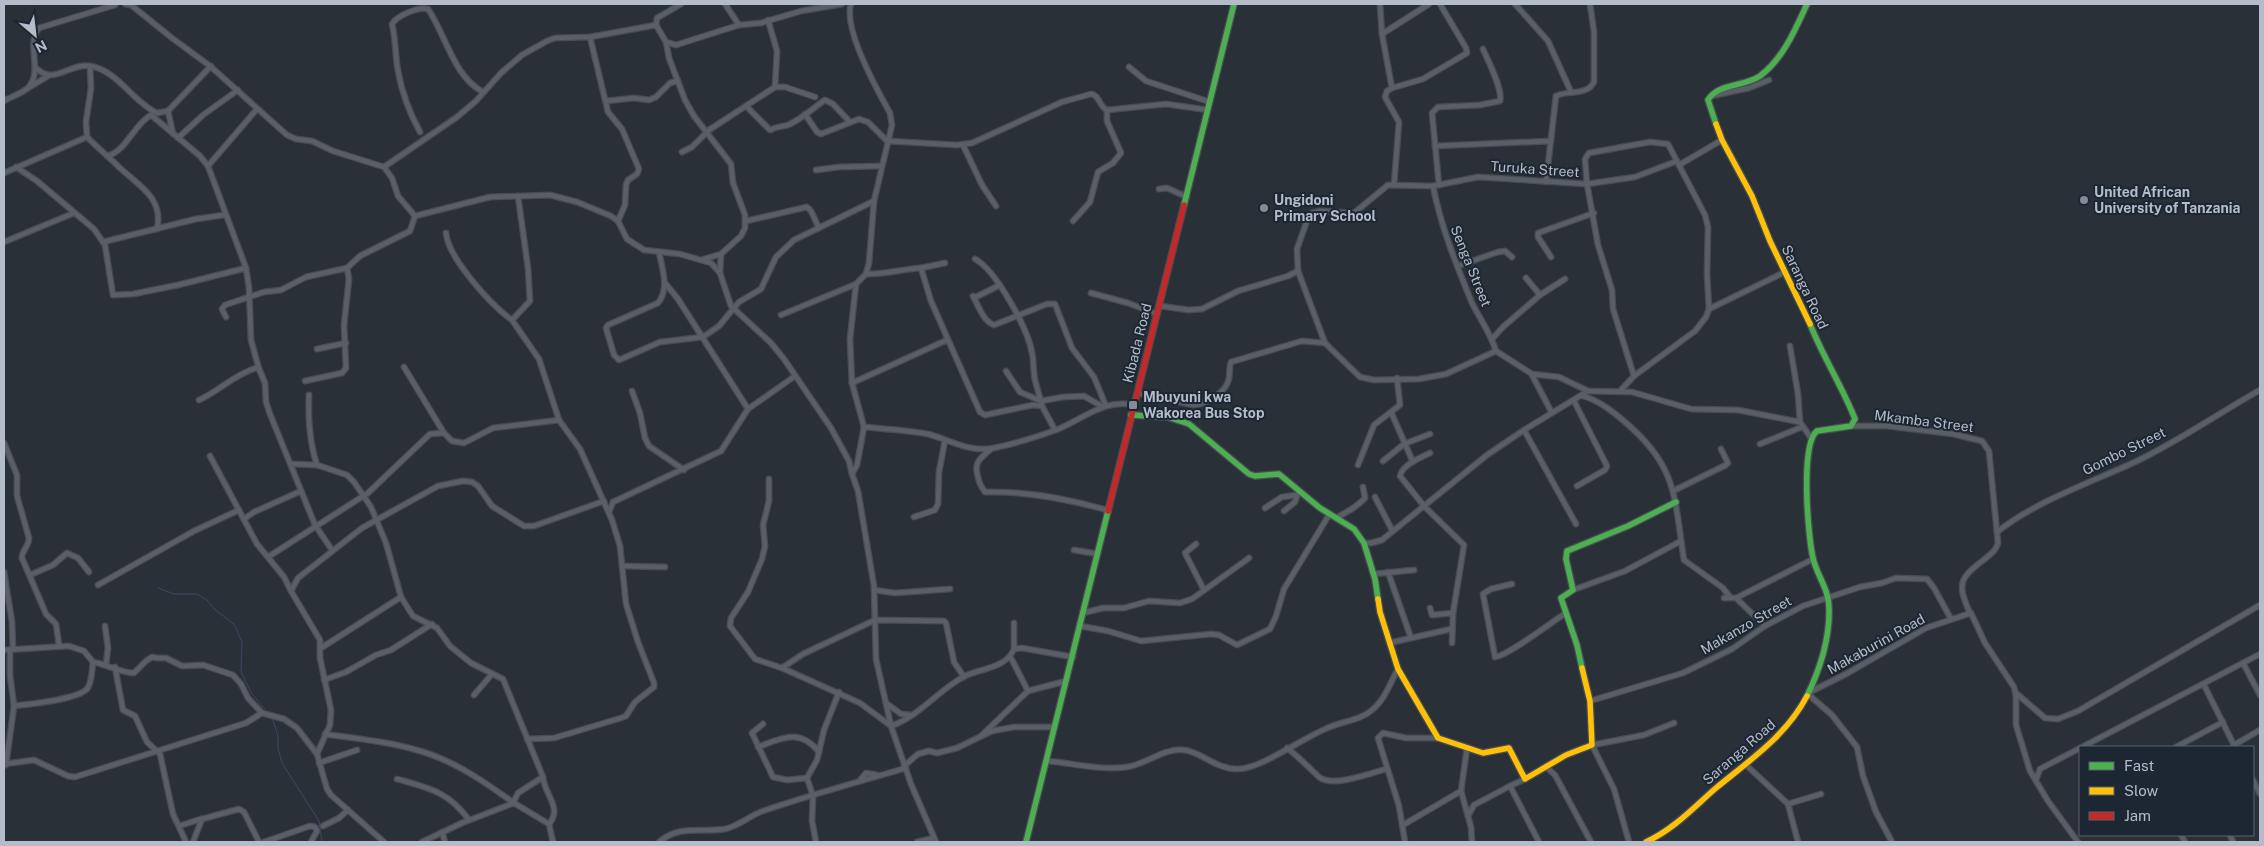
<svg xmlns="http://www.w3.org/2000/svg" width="2264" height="846" font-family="'Public Sans',sans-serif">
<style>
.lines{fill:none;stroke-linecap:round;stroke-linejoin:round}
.stream{stroke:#384963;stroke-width:1}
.street-casing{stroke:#484c53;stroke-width:7}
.fast-casing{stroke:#484c53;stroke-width:8}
.slow-casing{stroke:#484c53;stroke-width:8}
.jam-casing{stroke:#484c53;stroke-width:8}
.street{stroke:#5a5e66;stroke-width:4.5}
.fast{stroke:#4caf50;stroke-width:5.5}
.slow{stroke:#ffc107;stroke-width:5.5}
.jam{stroke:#c62828;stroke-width:5.5}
.poi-dot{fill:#848b96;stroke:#1d2633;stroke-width:2}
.labels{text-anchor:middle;stroke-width:4;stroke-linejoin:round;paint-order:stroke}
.street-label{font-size:14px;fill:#b4bcc9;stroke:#1d2633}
.poi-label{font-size:14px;font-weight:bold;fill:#b4bcc9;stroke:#1d2633;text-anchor:start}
</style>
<rect width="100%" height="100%" fill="#2a3038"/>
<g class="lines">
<!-- stream -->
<g class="stream">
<path d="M158,588l16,6h23l10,6 7,9 20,15 8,18 -1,30 11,22 13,15"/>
<path d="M272,717l6,19v12l4,15 37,58 3,21"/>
</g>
<!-- street casing -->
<g class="street-casing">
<g id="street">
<path d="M125,4l6,1 41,33 38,28 77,69 9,4 16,2 21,10 51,16 8,11 6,18 17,20 75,-19 60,-2 27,7 34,14 7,5 9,18 17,11 36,4 31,9 9,10 11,33 40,37 13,16 47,69 18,33 3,13"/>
<path d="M725,4l14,21"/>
<path d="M851,4c-8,24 26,86 39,109l2,12 -18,76 -5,62 -3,11 -10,10 -6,55 2,44 12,44c21,2 43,3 64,7 22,6 42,19 66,14 21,-4 42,-11 62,-18 25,-10 50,-32 77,-25"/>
<path d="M1380,4l2,30 10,54 -5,3 -2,6 14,25 -5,63"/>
<path d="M1515,4l33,37 23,51"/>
<path d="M656,25l1,-7 24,-14"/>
<path d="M1382,34l47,-30"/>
<path d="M590,37l18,75 14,17 17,40 -2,5 -9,6 -2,5 -1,20 -7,16"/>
<path d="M666,42l3,16 16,42 9,16 37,48 2,19 12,32v13l-4,8 -20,18 -1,18"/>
<path d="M1129,67l17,14 64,21"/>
<path d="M36,68c18,18 32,-5 54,-2 27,4 43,36 67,47l11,-2 43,-45"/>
<path d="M775,87h10l30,10"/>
<path d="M28,88l20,-12"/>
<path d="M1392,88l31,-9 44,-26 -1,-5 -26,-44"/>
<path d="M1711,96l38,-8 20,-8"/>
<path d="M4,101c7,-4 18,-8 24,-13 16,-18 -3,-42 11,-60l76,-23"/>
<path d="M606,101l28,-3 15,2 7,-3 14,-14 8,-2"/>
<path d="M746,106l24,24c8,-4 11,-3 18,-5 14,-6 25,-17 37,-25l8,4 17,18"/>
<path d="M257,109l-49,57 38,102 3,20 2,52 8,29 6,14 1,19 4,12 45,111 17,25"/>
<path d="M168,111l5,23"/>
<path d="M805,114l12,18 4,2 38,-15 9,3 20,20"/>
<path d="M420,132c-11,-20 -18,-39 -22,-61 -3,-16 -2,-31 -6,-47 5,-8 26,-18 36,-15 18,26 25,67 55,83"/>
<path d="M87,137l-1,-15 5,-34 -1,-22"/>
<path d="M178,138l25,-23 35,-25"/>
<path d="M888,141l69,4 15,-2 90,-41 29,-8c9,1 8,13 16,16l59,-6 42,6"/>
<path d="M963,145l19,40 14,21"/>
<path d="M1435,146l116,-5"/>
<path d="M682,152l10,-5 17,-17 66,-43 2,-36 -9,-31"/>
<path d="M107,156c20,-5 26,-31 44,-41l49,41 8,10"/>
<path d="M1679,165l43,-25"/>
<path d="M16,167l21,14 57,48 11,16 8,50 20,-1 45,-9 68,-17"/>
<path d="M384,167l73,-50 19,-16 25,-28 21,-18 25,-14 8,-3 35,-1 66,-12 10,17 10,3 63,-20 22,-2 40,-12 41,-7"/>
<path d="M816,170l23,-3 42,-1"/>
<path d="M4,173l83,-36c11,11 23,21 34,32 19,17 43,30 36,60"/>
<path d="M1546,182l10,-86c12,-6 31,0 38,-14v-50l-4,-28"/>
<path d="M1439,185l-7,-72 6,-6 42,-2 20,-4c3,-12 -12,-40 -17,-52"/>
<path d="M1433,186c8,41 23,78 39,117 8,16 19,31 24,48"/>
<path d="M1159,189l8,-1 20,9"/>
<path d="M518,196l10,72 2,33 -18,19 27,39 20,61 21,29 32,71 8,26 6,58 12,38 16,41v4l-19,15 -9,14 -5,2 -67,20 -27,1"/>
<path d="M746,221l61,-14 4,4 8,17"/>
<path d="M1073,221l17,-19 8,-30 15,-9 8,-10 -14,-32v-11"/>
<path d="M446,233c2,25 46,73 66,87"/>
<path d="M4,242l70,-29"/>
<path d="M103,242l93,-23 28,-4"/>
<path d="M659,252c3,17 11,36 -1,51l-50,22 -2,3 8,27 5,5 41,-18 43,-5 16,-11 20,-24 22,-13 15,-32 18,-17 80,-39"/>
<path d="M1551,257l-13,-20v-4l56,-20"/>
<path d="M704,259l17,-5"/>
<path d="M975,259c21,11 53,70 57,94 2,8 1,18 3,27 2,8 5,17 7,26"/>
<path d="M1458,266l40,-14 7,-1 7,6"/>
<path d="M921,268l24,-5"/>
<path d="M866,274c18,1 36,-5 55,-6l10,33 49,111 5,3 48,-10 9,1 13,24"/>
<path d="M665,283l13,16 70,110"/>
<path d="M1091,293l37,10 29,11"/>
<path d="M1540,295l25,-16"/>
<path d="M973,296c5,9 10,25 21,29l53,-21h8l17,44 22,29 12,29"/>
<path d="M974,298l26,-13"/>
<path d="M1160,306l29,4 13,-1 36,-18 50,-15 10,-5"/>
<path d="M1709,309l76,-37"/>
<path d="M781,315l75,-31"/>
<path d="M226,317l-4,-8 3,-4 39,-13 17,-2 25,-13 41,-9 13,-12 50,-25 5,-15"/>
<path d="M1493,338l10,-11 37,-32 -14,-17"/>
<path d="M1325,343l-27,-72 -1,-22 11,-31 4,-5 8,-2 34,2 34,-28 45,1 45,-9 109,7 -2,-25 4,-6 61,-11 18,2 37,71 3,12 -1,47 2,35 -3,8 -11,14 -61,45 -14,15"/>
<path d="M1790,346l8,48 2,28"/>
<path d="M317,349l29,-6"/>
<path d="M1496,351l36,23 27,3 29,14 44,1 59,17 47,1 62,12 11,16"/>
<path d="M404,367l40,66"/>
<path d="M1006,371l14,21 21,9 22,-4 21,-1 19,11"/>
<path d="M1532,375l20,38"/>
<path d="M1634,376l-21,-67 -1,-19 -14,-45 -11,-61 48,-7 42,-16"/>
<path d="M305,381l37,-8 4,-5 -2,-43 5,-46 -2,-11"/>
<path d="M852,383l95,-43"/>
<path d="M632,391l8,22 5,25 4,8 35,24"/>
<path d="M1137,393l57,12c13,-1 33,-13 35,-27 1,-6 0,-11 2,-16l71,-21 23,2 35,34 14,3 45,-1 27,-5 50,-23"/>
<path d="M309,395c-1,23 1,49 8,70"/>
<path d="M1583,396c17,5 29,15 42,26 53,45 49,75 59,138l39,28 7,9"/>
<path d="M199,400c20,-9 36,-26 57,-32l3,1"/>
<path d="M1574,401l33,65 -2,4 -28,16"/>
<path d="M1391,412l22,50"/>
<path d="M1851,426h36l66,8 29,7 7,10 9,92c-2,7 -6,10 -12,15 -26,20 -30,24 -16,55"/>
<path d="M864,427l-7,38 -5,9 6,17 16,95 2,73 15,67"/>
<path d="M1524,430l52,94"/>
<path d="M4,443l13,32v21l12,42c0,9 -8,13 -7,20l24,56 10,10 3,21"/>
<path d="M1760,444l42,-17"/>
<path d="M991,449c-10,9 -18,13 -13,28 1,6 3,10 7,15 41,-1 83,7 122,18"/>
<path d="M1430,453c-10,5 -27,11 -30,23l24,30 40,39 -11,68 -1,30"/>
<path d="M210,456l47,88 27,33 7,14"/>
<path d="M1383,461l21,-17 26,-10"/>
<path d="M292,464l25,1 30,10 7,7 17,25 15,36 15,54 12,19 24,12 13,18 21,17 32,16 40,98c1,17 20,31 6,47"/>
<path d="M1358,465l16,-40 26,-20 -3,-27"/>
<path d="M769,479v22l-6,24 2,21 -3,13 -14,33 -17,26 -1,8 25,33 27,9 78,35 31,23"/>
<path d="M1673,491l53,-26 2,-2 -7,-14"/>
<path d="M1375,497l17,33"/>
<path d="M1265,508l17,-11 14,-2"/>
<path d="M1284,511l11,-9 3,-9"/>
<path d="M609,512l4,-10 108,-51 27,-42 47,-33"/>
<path d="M914,517l21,-7 3,-6 1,-32 6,-32"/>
<path d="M1336,518c11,-6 21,-11 29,-20l-2,-11"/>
<path d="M244,519l10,-7 47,-21"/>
<path d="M1997,532c41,-32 93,-49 140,-71 42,-20 82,-48 123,-71"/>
<path d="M1364,543h7l11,-3 105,-85 37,-25 64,-39"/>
<path d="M1196,544l-11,9 19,37"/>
<path d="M1074,550l24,4"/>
<path d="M268,557l100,-64 62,-59 14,-1 8,8 12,2 29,-15 66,-8"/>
<path d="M622,566l43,1"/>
<path d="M4,572l8,50 1,27"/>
<path d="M1388,572l23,66"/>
<path d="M1373,574l41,-4"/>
<path d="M30,575l23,-10 14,-12 11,5 11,14"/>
<path d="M1512,584l-21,5 -8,5 12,63c14,-2 55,-34 71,-44"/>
<path d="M98,585l96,-54 45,-21"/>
<path d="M874,590l21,3 55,-4"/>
<path d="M1573,590l52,-19 56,-30"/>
<path d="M1724,598h12l29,28"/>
<path d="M1736,598l77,-39"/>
<path d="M1430,608l2,7 21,-2"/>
<path d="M1083,613l20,-5h21l25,-7 31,2 12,-4 57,-41"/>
<path d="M1014,623v26"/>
<path d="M105,626l3,22 -2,16"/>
<path d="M1080,626l28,5 33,10 70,-7 8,1 18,10 33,-16 6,-13 8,-27 45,-74"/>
<path d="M1389,643l62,-14"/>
<path d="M321,648l80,-51"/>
<path d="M4,650l65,-4 15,5 9,11c13,2 28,11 41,11l12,-12 6,-4 5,1h9l16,8 21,-1 30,10 8,9 7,14 14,15 22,6 13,9 20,26 10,35 4,6 53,47"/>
<path d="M1011,658l17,33"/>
<path d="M2243,663l17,32"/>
<path d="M115,667l8,43 12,6 12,26 13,12 13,60 13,28"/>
<path d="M782,668l21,-14 72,-34 69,1 2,2 8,39 10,15"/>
<path d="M324,680l22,-8 30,-17 15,-5 41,-26"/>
<path d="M2204,685l31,62"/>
<path d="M1810,692l36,-18 80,-46 45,-15 14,30 29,44 2,9v29l14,46 18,30 30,41"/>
<path d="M2016,693l29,25 13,1 20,-8 182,-106"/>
<path d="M474,695l18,-21"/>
<path d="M1809,695l23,20 25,32 6,29 13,36 16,30"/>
<path d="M1590,701l93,-28 49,-24 33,-23 38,-20 57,-19 22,-4 14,-5 31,1 7,9 17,31"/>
<path d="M886,703l15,11 10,1"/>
<path d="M14,706c15,-2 62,-6 73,-17 5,-6 5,-19 6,-27"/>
<path d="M763,724l-11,9 21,44 14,3 20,-2 6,18 -1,25 4,21"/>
<path d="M325,734c39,6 81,9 117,25 26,11 49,28 72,44"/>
<path d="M982,735l46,-44 38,-10"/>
<path d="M2234,745l26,-15"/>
<path d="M758,747c24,-9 42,-19 61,5"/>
<path d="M2176,747l47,-25"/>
<path d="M1287,748c12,9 21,19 32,29 13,11 53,-4 67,-8"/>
<path d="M317,754l13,-29 1,-15 -11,-52v-18l-29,-49 7,-13 64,-50 76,-42 25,-5 9,1 6,4 14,20 32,20h10l70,-25"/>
<path d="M1047,761c25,2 55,10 80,6 20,-3 36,-19 57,-17 16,1 31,19 53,19 23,1 68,-33 93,-42 14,-6 31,-7 42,-17 13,-10 18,-27 26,-41"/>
<path d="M319,763l38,-13"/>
<path d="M4,764l30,-4 34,16 7,1 171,-54 16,-10"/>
<path d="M1745,764l43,40 10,38"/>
<path d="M6,765l8,-59 -4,-31v-25"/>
<path d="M904,766l14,-12 11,-3 8,2 20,-5 35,-17 22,-4h41"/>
<path d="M1546,767l9,8 36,67"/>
<path d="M807,778l10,-18 7,-30 15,-38"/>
<path d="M397,779c32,9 52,13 72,41"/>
<path d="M861,779l5,-6 11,2"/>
<path d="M2036,780l4,-11 220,-115"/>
<path d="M2253,780l7,14"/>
<path d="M1510,786l15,-7"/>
<path d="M1461,791l10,36 1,15"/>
<path d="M513,803l5,-10 25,-16"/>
<path d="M1788,804l33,-10"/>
<path d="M1468,816l6,-11 36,-19 29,56"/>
<path d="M1403,825l58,-34 6,-43"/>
<path d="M179,826l22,-7"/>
<path d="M323,826l16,-8 9,-8"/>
<path d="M442,832l3,10"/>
<path d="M2181,835l4,7"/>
<path d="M2230,835l3,7"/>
<path d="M193,842l9,-23 37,-10 5,3 15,30"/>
<path d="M264,842l46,-16 5,1 2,4 -6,11"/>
<path d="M422,842l40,-19 52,-20 35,21 4,18"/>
<path d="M659,842c21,-18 42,-9 66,-13 14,-3 24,-13 38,-18 47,-16 95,-29 143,-43"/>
<path d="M917,842l17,-4"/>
<path d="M936,842l-25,-58 -20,-58c29,-10 47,-36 74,-50 18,-8 41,-8 49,-27l8,-1 51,9"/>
<path d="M1405,842l-6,-36 -21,-68 5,-5 23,5h32"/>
<path d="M1629,842l-15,-53 -22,-44 52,-10 30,-12"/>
</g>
</g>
<!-- fast casing -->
<g class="fast-casing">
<g id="fast">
<path d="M1716,124l-8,-24c10,-17 36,-13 52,-24 23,-17 35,-46 47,-72"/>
<path d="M1184,205l50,-201"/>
<path d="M1131,415l37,2 21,7 60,50 6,2 24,-2 41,34 34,21 10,14 11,36 3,20"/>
<path d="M1582,668l-5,-23 -16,-47 12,-8 -7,-31 1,-8 61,-25 48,-24"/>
<path d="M1807,696c13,-27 23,-57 22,-88 0,-19 -12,-32 -16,-50 -5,-21 -13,-114 4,-127l34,-5 4,-7c-13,-33 -32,-62 -45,-95"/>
<path d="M1026,842l82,-331"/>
</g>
</g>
<!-- slow casing -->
<g class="slow-casing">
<g id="slow">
<path d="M1716,124l6,16 30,56 18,45 40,83"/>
<path d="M1378,599l2,13 18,57 40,69 45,15 26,-5 16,31 41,-24 26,-10 -2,-44 -8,-33"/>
<path d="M1646,842c28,-13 47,-34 70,-54 34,-28 70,-52 91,-92"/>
</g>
</g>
<!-- jam casing -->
<g class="jam-casing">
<path id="jam" d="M1108,511l76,-306"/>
</g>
<!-- street -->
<use href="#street" class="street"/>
<!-- fast -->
<use href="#fast" class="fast"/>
<!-- slow -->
<use href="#slow" class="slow"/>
<!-- jam -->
<use href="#jam" class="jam"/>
</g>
<!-- markers -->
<g class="poi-dot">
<circle cx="2084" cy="200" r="5"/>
<circle cx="1264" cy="208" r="5"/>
<rect x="1128" y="400" width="10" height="10" rx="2.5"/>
</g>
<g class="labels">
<!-- street labels -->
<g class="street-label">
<text transform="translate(1535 169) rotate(4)" y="5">Turuka Street</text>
<text transform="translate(1471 266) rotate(68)" y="5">Senga Street</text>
<text transform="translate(1805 287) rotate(65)" y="5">Saranga Road</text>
<text transform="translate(1137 343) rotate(-76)" y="5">Kibada Road</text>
<text transform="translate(1924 421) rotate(7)" y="5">Mkamba Street</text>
<text transform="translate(2124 451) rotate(-26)" y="5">Gombo Street</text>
<text transform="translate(1746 625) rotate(-30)" y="5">Makanzo Street</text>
<text transform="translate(1876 644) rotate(-29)" y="5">Makaburini Road</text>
<text transform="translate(1739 752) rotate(-41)" y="5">Saranga Road</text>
</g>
<!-- poi labels -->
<g class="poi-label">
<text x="2094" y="197">United African<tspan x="2094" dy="16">University of Tanzania</tspan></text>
<text x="1274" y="205">Ungidoni<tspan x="1274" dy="16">Primary School</tspan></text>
<text x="1143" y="402">Mbuyuni kwa<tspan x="1143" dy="16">Wakorea Bus Stop</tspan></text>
</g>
</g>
<!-- border -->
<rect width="2264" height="846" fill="none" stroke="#b4bcc9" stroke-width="10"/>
<!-- legend -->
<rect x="2079" y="746" width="175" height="90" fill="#1d2633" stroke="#59626f"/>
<rect x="2089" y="762" width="25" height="8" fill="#4caf50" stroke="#59626f"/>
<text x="2124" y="771" font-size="15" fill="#b4bcc9">Fast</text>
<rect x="2089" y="787" width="25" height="8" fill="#ffc107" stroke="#59626f"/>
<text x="2124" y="796" font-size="15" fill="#b4bcc9">Slow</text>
<rect x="2089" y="812" width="25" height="8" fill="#c62828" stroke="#59626f"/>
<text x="2124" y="821" font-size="15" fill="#b4bcc9">Jam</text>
<!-- north arrow -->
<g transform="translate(35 35) rotate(152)" stroke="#1d2633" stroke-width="4" paint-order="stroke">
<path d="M0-4L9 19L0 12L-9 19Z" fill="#b4bcc9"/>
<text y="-8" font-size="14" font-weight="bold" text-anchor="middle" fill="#b4bcc9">N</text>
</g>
</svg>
